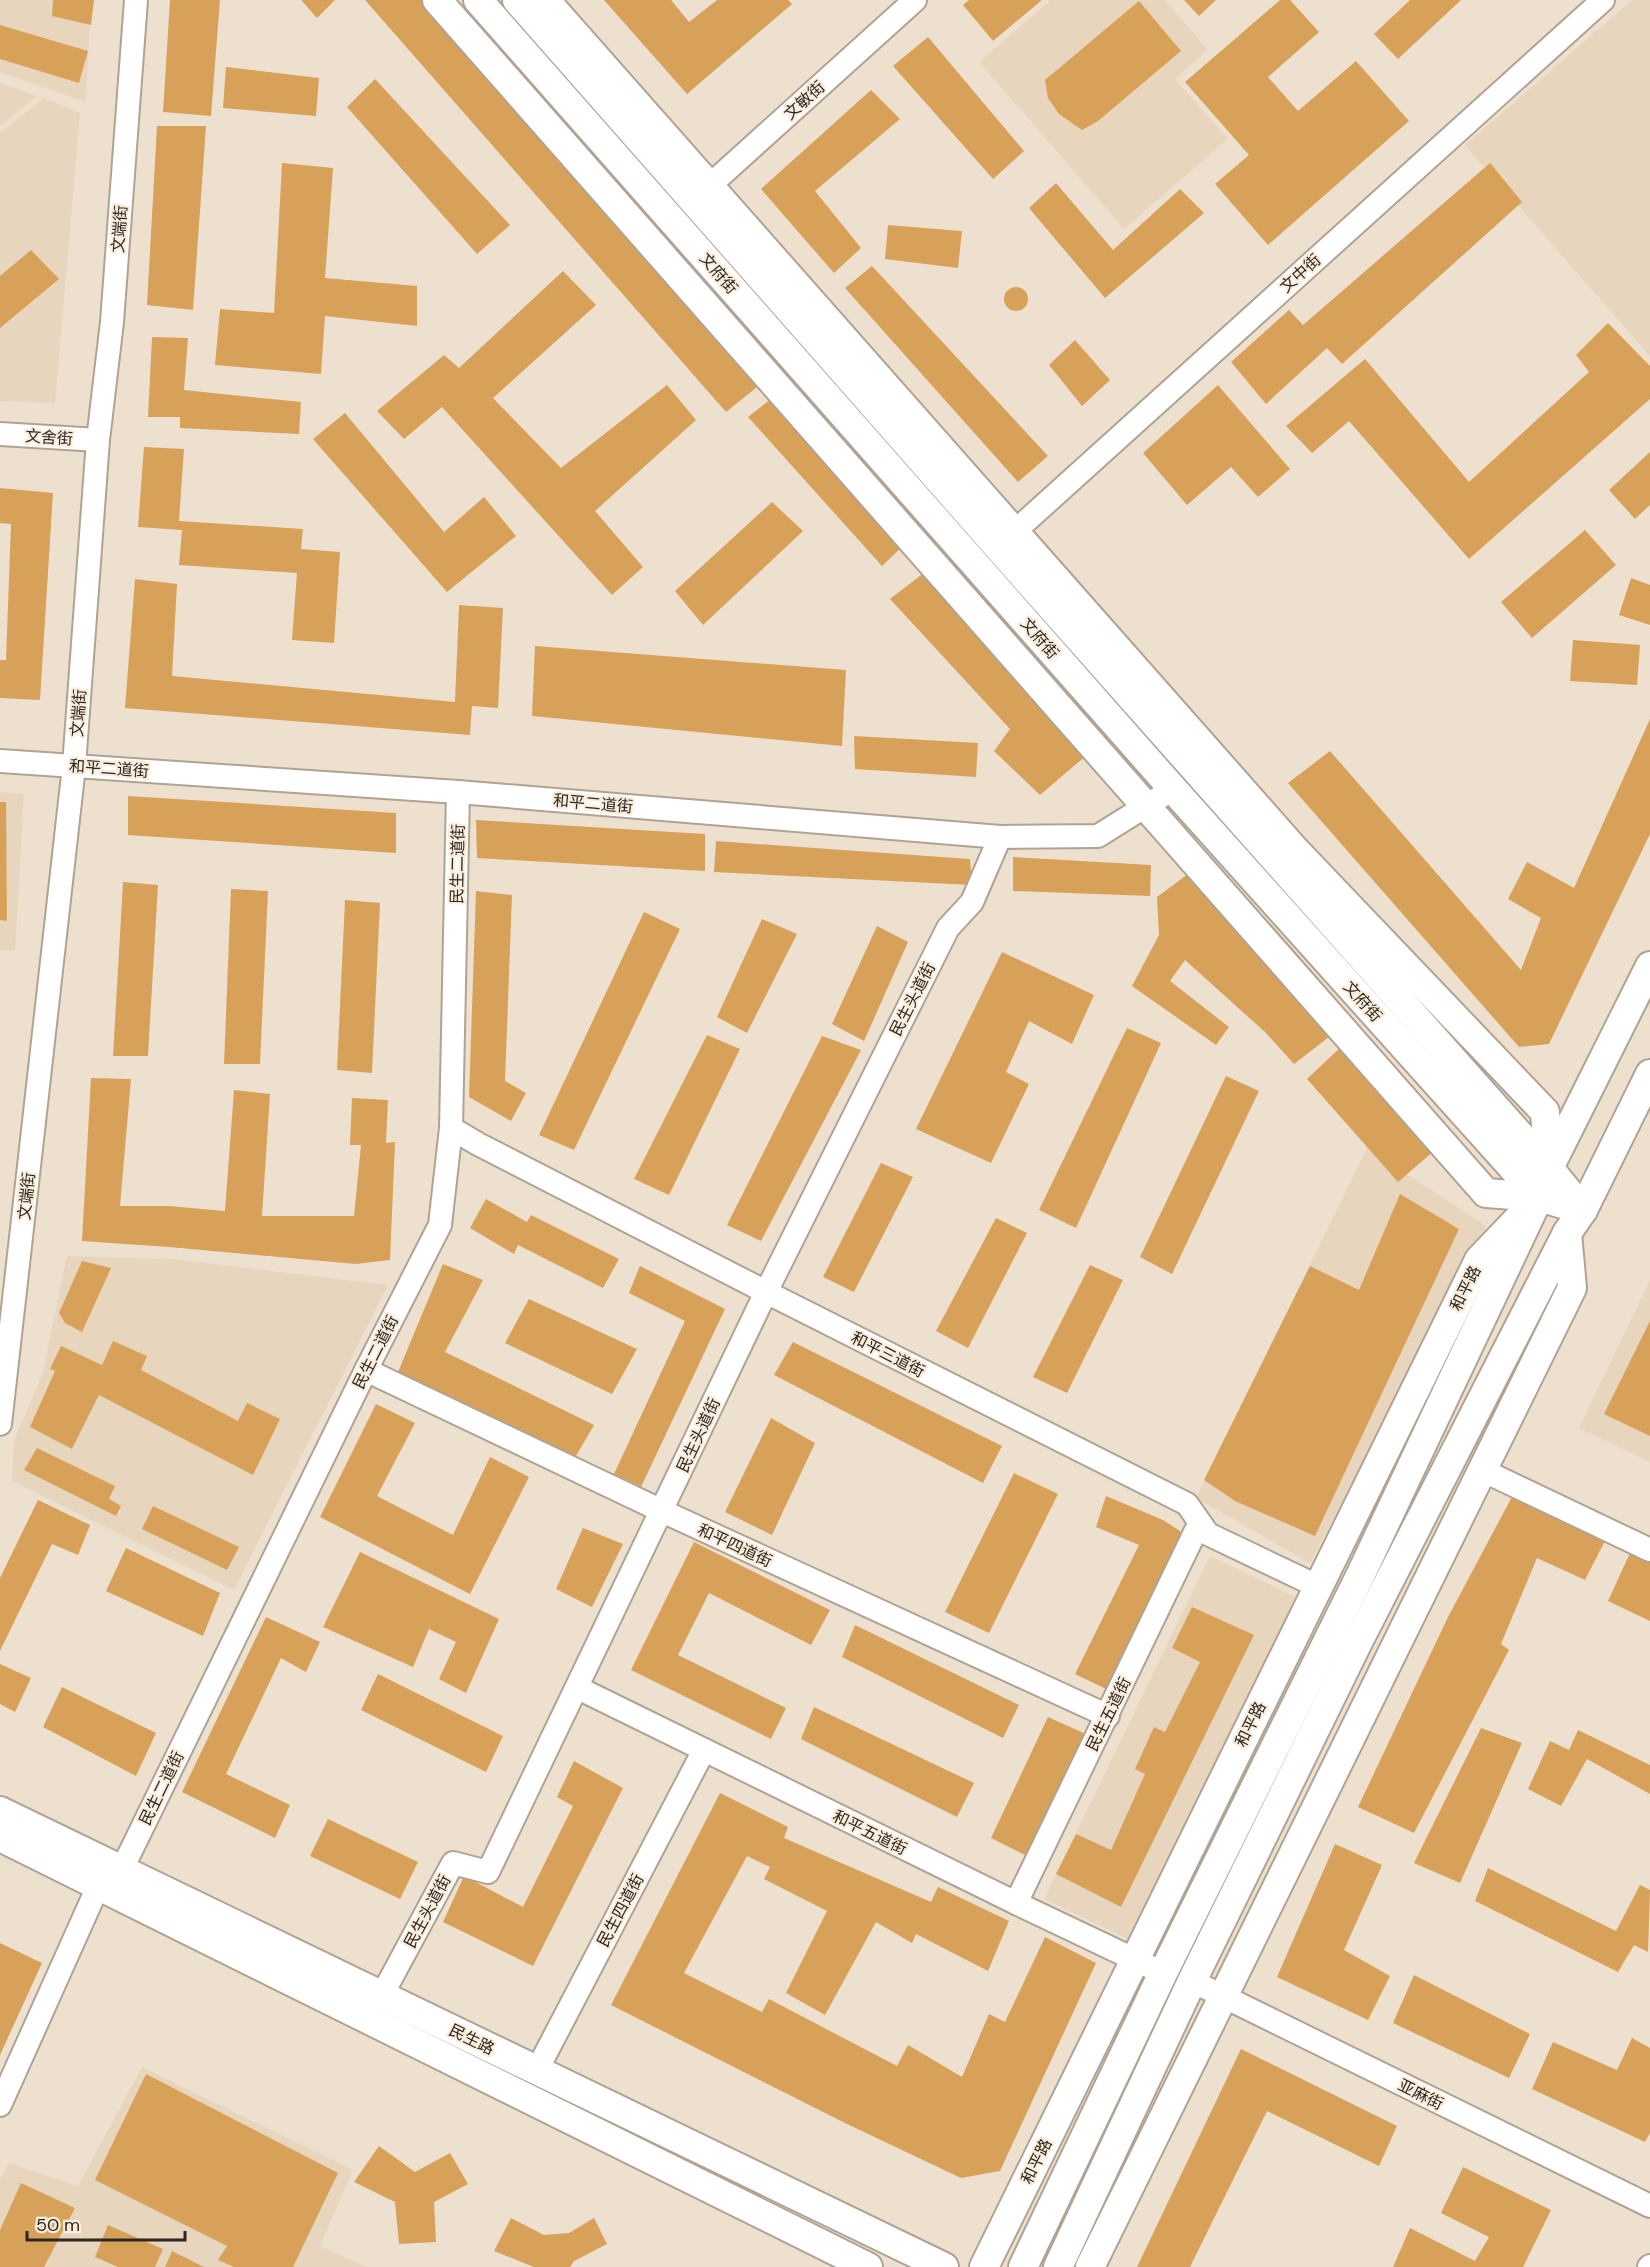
<svg xmlns="http://www.w3.org/2000/svg" width="1650" height="2267" font-family="'DM Sans','Noto Sans SC',sans-serif">
<style>
.built{fill:#e8d5bd}
.building{fill:#d8a159}
.lines{fill:none;stroke-linecap:round;stroke-linejoin:round}
.minor-casing{stroke:#b0a393;stroke-width:26}
.major-casing{stroke:#b0a393;stroke-width:32}
.minor{stroke:#fff;stroke-width:22}
.major{stroke:#fff;stroke-width:28}
.labels{text-anchor:middle;stroke-width:4.5;stroke-linejoin:round;paint-order:stroke}
.street-label{font-size:16px;fill:#2b2620;stroke:#fbeddc}
</style>
<rect width="100%" height="100%" fill="#eee0cf"/>
<!-- built -->
<g class="built">
<path d="M0,0h91l-5,102 -86,-30z"/>
<path d="M1051,0h114l43,50 -33,29 53,60 -104,90 -145,-167z"/>
<path d="M1632,0h18v356l-185,-211z"/>
<path d="M0,83l37,13 -37,30z"/>
<path d="M44,98l36,15 -25,290 -55,-2v-268z"/>
<path d="M0,792l24,2 -9,157 -15,-1z"/>
<path d="M1367,1148l119,78 -176,337 -114,-65z"/>
<path d="M67,1256l105,3 216,26 -154,305 -222,-109 2,-40 29,-69z"/>
<path d="M1650,1280v182l-71,-34z"/>
<path d="M1210,1556l90,43 -166,343 -90,-43z"/>
<path d="M142,2067l211,103 -33,76 47,21h-367v-87l9,-17 69,23z"/>
</g>
<!-- building -->
<g class="building">
<path d="M53,0h41l-3,25 -39,-9z"/>
<path d="M170,0h50l-9,116 -48,-4z"/>
<path d="M301,0h34l-18,18z"/>
<path d="M365,0h66l326,387 -31,25z"/>
<path d="M604,0h67l18,22 28,-22h71l4,4 -105,90z"/>
<path d="M969,0h73l-49,41 -30,-36z"/>
<path d="M1184,0h32l-17,16z"/>
<path d="M1280,0h10l29,32 -51,45 30,34 58,-50 53,60 -141,124 -53,-61 34,-29 -64,-73z"/>
<path d="M1410,0h51l-63,59 -24,-25z"/>
<path d="M1139,1l42,50 -83,70 -16,9 -23,-16 -11,-16 -3,-18z"/>
<path d="M0,25l88,26 -9,32 -79,-24z"/>
<path d="M928,37l96,114 -31,28 -100,-113z"/>
<path d="M226,67l93,11 -3,38 -93,-8z"/>
<path d="M375,79l135,146 -33,29 -130,-147z"/>
<path d="M871,90l29,29 -85,72 46,57 -27,25 -73,-84z"/>
<path d="M157,126h49l-13,184 -46,-5z"/>
<path d="M282,163l51,5 -8,110 92,8v40l-92,-10 -4,58 -106,-9 5,-56 54,4z"/>
<path d="M1490,163l32,39 -180,162 -15,-16 -61,56 -35,-42 58,-52 14,15z"/>
<path d="M1056,183l57,67 67,-61 24,24 -99,85 -76,-90z"/>
<path d="M888,225l74,6 -4,37 -73,-9z"/>
<path d="M31,250l28,29 -59,49v-52z"/>
<path d="M872,266l176,190 -30,26 -173,-194z"/>
<path d="M563,271l33,34 -103,93 68,70 106,-83 29,35 -101,91 48,56 -31,28 -170,-188 -38,32 -27,-28 67,-56 15,13z"/>
<circle cx="1016" cy="299" r="12"/>
<path d="M1608,323l42,43v33l-181,160 -120,-138 -37,32 -26,-27 79,-67 104,123 120,-110 -13,-17z"/>
<path d="M152,337l36,1 -4,52 117,12 -2,32 -119,-6v-11h-32z"/>
<path d="M1075,340l35,40 -28,26 -33,-41z"/>
<path d="M1218,385l72,84 -32,28 -27,-30 -44,38 -44,-52z"/>
<path d="M775,396l129,149 -22,21 -134,-149z"/>
<path d="M345,413l99,119 40,-35 32,39 -69,56 -134,-153z"/>
<path d="M144,447l40,2 -5,72 124,8 -2,20 39,3 -6,91 -42,-3 5,-67 -118,-8 3,-35 -44,-3z"/>
<path d="M1650,452v53l-15,14 -26,-29z"/>
<path d="M0,488l53,5 -13,207 -40,-2v-38h6l5,-136 -11,-1z"/>
<path d="M772,502l31,29 -100,94 -28,-34z"/>
<path d="M1585,530l31,35 -84,73 -31,-36z"/>
<path d="M925,572l163,182 -48,41 -46,-44 16,-22 -120,-130z"/>
<path d="M1631,578l19,7v40l-31,-10z"/>
<path d="M135,579l42,5 -5,92 283,26 4,-97 44,3 -5,100 -26,-2 -2,29 -345,-27z"/>
<path d="M1573,640l67,5 -3,40 -67,-4z"/>
<path d="M535,646l311,24 -4,76 -310,-30z"/>
<path d="M1650,719v115l-101,210 -30,3 -231,-264 42,-32 191,219 20,-52 -33,-19 19,-37 47,26z"/>
<path d="M854,736l124,7 -2,34 -121,-8z"/>
<path d="M128,796l268,17v40l-268,-18z"/>
<path d="M0,802h6l1,119 -7,-1z"/>
<path d="M476,820l229,14v37l-228,-13z"/>
<path d="M716,841l254,18 2,26 -258,-13z"/>
<path d="M1013,857l138,8 -1,31 -137,-5z"/>
<path d="M1188,874l150,156 -44,34 -29,-32 -80,-72 -15,21 59,46 -13,18 -84,-59 27,-51 -2,-38z"/>
<path d="M123,882l35,3 -10,171h-35z"/>
<path d="M231,889l37,2 -8,173h-36z"/>
<path d="M476,891l36,4 -7,186 21,12 -15,28 -42,-24z"/>
<path d="M345,900l35,3 -8,170 -35,-3z"/>
<path d="M644,912l36,17 -106,221 -35,-15z"/>
<path d="M762,919l35,15 -50,99 -30,-16z"/>
<path d="M877,926l31,16 -44,99 -32,-17z"/>
<path d="M1002,952l92,43 -22,49 -43,-23 -23,51 23,12 -38,79 -75,-34z"/>
<path d="M1127,1028l34,15 -85,185 -37,-18z"/>
<path d="M707,1035l33,14 -71,146 -35,-16z"/>
<path d="M822,1036l39,14 -100,191 -34,-16z"/>
<path d="M1343,1045l92,105 -37,32 -91,-103z"/>
<path d="M1226,1076l33,15 -87,183 -32,-17z"/>
<path d="M91,1078l40,1 -11,127h49l56,5 9,-121 36,4 -8,122h92l7,-71h-11l2,-47 36,2 -2,43 9,-1 -5,118 -34,4 -187,-17 -87,-6z"/>
<path d="M881,1163l32,14 -59,115 -31,-15z"/>
<path d="M1400,1194l59,35 -144,307 -80,-35 -31,-21 106,-214 49,24z"/>
<path d="M486,1199l41,23 4,-7 88,44 -16,29 -85,-43 -4,9 -44,-26z"/>
<path d="M996,1218l31,15 -59,115 -32,-17z"/>
<path d="M82,1261l29,7 -29,64 -17,-9 -6,-10z"/>
<path d="M443,1264l40,16 -38,72 149,73 -21,36 -175,-89z"/>
<path d="M1090,1265l33,15 -56,113 -34,-16z"/>
<path d="M640,1266l85,43 -84,178 -27,-13 71,-153 -56,-28z"/>
<path d="M529,1299l108,50 -25,45 -107,-51z"/>
<path d="M1650,1321v115l-46,-22z"/>
<path d="M113,1341l34,15 -6,14 97,51 9,-18 33,16 -27,56 -154,-80 -27,54 -42,-22 25,-56 -5,-2 11,-23 41,19z"/>
<path d="M793,1342l209,104 -19,37 -209,-108z"/>
<path d="M376,1404l39,19 -38,73 76,39 37,-78 39,20 -59,117 -150,-77z"/>
<path d="M771,1418l44,25 -43,92 -47,-23z"/>
<path d="M37,1448l78,38 -6,13 12,7 -5,10 -92,-46z"/>
<path d="M1014,1473l44,21 -69,139 -44,-21z"/>
<path d="M1514,1493l93,44 -22,43 -48,-22 -36,86 8,6 -95,183 -56,-26 90,-190z"/>
<path d="M1106,1496l57,24 17,11 2,10 -72,150 -35,-17 64,-129 -43,-18z"/>
<path d="M38,1500l52,25 -12,30 -26,-11 -52,107v-73z"/>
<path d="M153,1506l86,41 -12,23 -85,-41z"/>
<path d="M583,1528l40,16 -31,63 -36,-18z"/>
<path d="M694,1542l136,68 -19,35 -102,-52 -31,62 108,53 -15,31 -140,-69z"/>
<path d="M126,1548l94,45 -17,43 -97,-45z"/>
<path d="M360,1552l139,67 -33,74 -27,-14 17,-37 -27,-13 -16,38 -90,-40z"/>
<path d="M1630,1553l20,9v59l-42,-20z"/>
<path d="M1192,1607l62,28 -133,272 -65,-33 20,-40 35,16 34,-76 -10,-5 19,-42 11,5 35,-70 -28,-14z"/>
<path d="M266,1617l54,25 -14,30 -25,-14 -55,116 64,31 -15,33 -93,-46z"/>
<path d="M855,1625l164,80 -16,33 -161,-81z"/>
<path d="M0,1664l31,14 -16,34 -15,-8z"/>
<path d="M378,1674l125,62 -17,36 -125,-62z"/>
<path d="M62,1687l94,46 -20,43 -93,-49z"/>
<path d="M814,1707l160,76 -17,34 -156,-78z"/>
<path d="M1048,1717l40,18 -59,122 -38,-19z"/>
<path d="M1481,1728l41,15 -62,140 -46,-20z"/>
<path d="M1578,1730l72,35v29l-63,-35 -26,47 -33,-17 22,-48 19,9z"/>
<path d="M574,1761l49,27 -90,178 -90,-44 21,-46 59,31 50,-101 -16,-9z"/>
<path d="M720,1793l68,34 -4,11 147,64 7,-15 71,34 -21,50 -72,-37 -4,9 -36,-21 -51,93 -39,-22 41,-82 -63,-32 6,-12 -23,-11 -63,117 78,39 7,-13 128,67 11,-21 54,32 27,-63 16,8 40,-85 51,26 -96,208 -39,7 -114,-54 -236,-119z"/>
<path d="M328,1819l90,43 -18,37 -90,-43z"/>
<path d="M1335,1844l47,21 -38,85 46,26 -22,44 -91,-43z"/>
<path d="M1488,1868l128,63 24,-46 10,5 -2,62 -14,-7 -16,27 -143,-71z"/>
<path d="M0,1943l42,20 -42,92z"/>
<path d="M1414,1975l116,59 -21,44 -116,-55z"/>
<path d="M1632,2038l18,10v85l-5,9 -113,-53 21,-47 64,28z"/>
<path d="M1241,2049l156,77 -18,40 -112,-55 -77,156h-53z"/>
<path d="M146,2074l192,99 -45,94h-59l-16,-7 9,-14 -132,-66z"/>
<path d="M379,2146l36,26 35,-19 18,31 -34,18 2,40 -37,2 -4,-42 -41,-20z"/>
<path d="M1463,2167l88,43 -28,57h-130l17,-39 65,33 14,-24 -48,-24z"/>
<path d="M21,2183l54,25 -31,59h-44v-37z"/>
<path d="M511,2218l33,17 25,-2 25,-15 13,26 -33,17 -4,6h-36l-40,-16z"/>
<path d="M108,2225l55,24 -8,18h-37l-23,-10z"/>
<path d="M172,2251l32,16h-39z"/>
</g>
<g class="lines">
<!-- minor casing -->
<g class="minor-casing">
<g id="minor">
<path d="M698,196l217,-196"/>
<path d="M0,434l98,6"/>
<path d="M1003,542l600,-542"/>
<path d="M0,761l458,31 542,45 98,-1 75,-47"/>
<path d="M451,1128l27,16 288,148 421,212 21,30 109,52"/>
<path d="M366,1370l296,141 446,205"/>
<path d="M0,1424l74,-658 24,-326 14,-118 24,-322"/>
<path d="M1482,1470l168,80"/>
<path d="M578,1688l438,215 147,70"/>
<path d="M122,1869l244,-499 74,-145 11,-97 7,-336"/>
<path d="M1016,1903l183,-379"/>
<path d="M1192,1981l458,225"/>
<path d="M382,1995l71,-132 35,9 278,-580 182,-364 24,-26 28,-65"/>
<path d="M537,2070l167,-320"/>
<path d="M0,2105l104,-232"/>
<path d="M1649,2267l1,-1"/>
</g>
</g>
<!-- major casing -->
<g class="major-casing">
<g id="major">
<path d="M437,0l1049,1193 53,4"/>
<path d="M478,0l695,789 366,408 44,13"/>
<path d="M517,0l481,547 551,621 34,42"/>
<path d="M545,0l750,850 250,262 4,56"/>
<path d="M0,1811l944,456"/>
<path d="M0,1837l868,430"/>
<path d="M984,2267l495,-1007 42,-44"/>
<path d="M1023,2267l140,-294 197,-397 179,-379 10,-29 101,-202"/>
<path d="M1058,2267l134,-286 165,-337 210,-411 16,-23 67,-136"/>
<path d="M1090,2267l482,-979 -5,-55"/>
</g>
</g>
<!-- minor -->
<use href="#minor" class="minor"/>
<!-- major -->
<use href="#major" class="major"/>
</g>
<g class="labels">
<!-- street labels -->
<g class="street-label">
<text transform="translate(804 100) rotate(-42)" y="6">文敏街</text>
<text transform="translate(119 229) rotate(-86)" y="6">文端街</text>
<text transform="translate(719 273) rotate(49)" y="6">文府街</text>
<text transform="translate(1300 273) rotate(-42)" y="6">文中街</text>
<text transform="translate(49 437) rotate(4)" y="6">文舍街</text>
<text transform="translate(1040 638) rotate(49)" y="6">文府街</text>
<text transform="translate(78 713) rotate(-86)" y="6">文端街</text>
<text transform="translate(109 768) rotate(4)" y="6">和平二道街</text>
<text transform="translate(593 803) rotate(5)" y="6">和平二道街</text>
<text transform="translate(457 864) rotate(-89)" y="6">民生二道街</text>
<text transform="translate(912 999) rotate(-63)" y="6">民生头道街</text>
<text transform="translate(1363 1001) rotate(48)" y="6">文府街</text>
<text transform="translate(26 1196) rotate(-84)" y="6">文端街</text>
<text transform="translate(1465 1288) rotate(-64)" y="6">和平路</text>
<text transform="translate(375 1352) rotate(-63)" y="6">民生二道街</text>
<text transform="translate(888 1354) rotate(27)" y="6">和平三道街</text>
<text transform="translate(698 1435) rotate(-65)" y="6">民生头道街</text>
<text transform="translate(735 1545) rotate(25)" y="6">和平四道街</text>
<text transform="translate(1108 1714) rotate(-64)" y="6">民生五道街</text>
<text transform="translate(1250 1724) rotate(-64)" y="6">和平路</text>
<text transform="translate(161 1788) rotate(-64)" y="6">民生二道街</text>
<text transform="translate(870 1832) rotate(26)" y="6">和平五道街</text>
<text transform="translate(620 1910) rotate(-62)" y="6">民生四道街</text>
<text transform="translate(427 1911) rotate(-62)" y="6">民生头道街</text>
<text transform="translate(472 2039) rotate(26)" y="6">民生路</text>
<text transform="translate(1421 2094) rotate(26)" y="6">亚麻街</text>
<text transform="translate(1036 2161) rotate(-64)" y="6">和平路</text>
</g>
</g>
<!-- scale -->
<path d="M27 2231v9h158v-9" fill="none" stroke="#2b2620" stroke-width="3"/>
<text x="36" y="2231" font-size="18" fill="#2b2620" stroke="#fbeddc" stroke-width="4.5" paint-order="stroke">50 m</text>
</svg>
